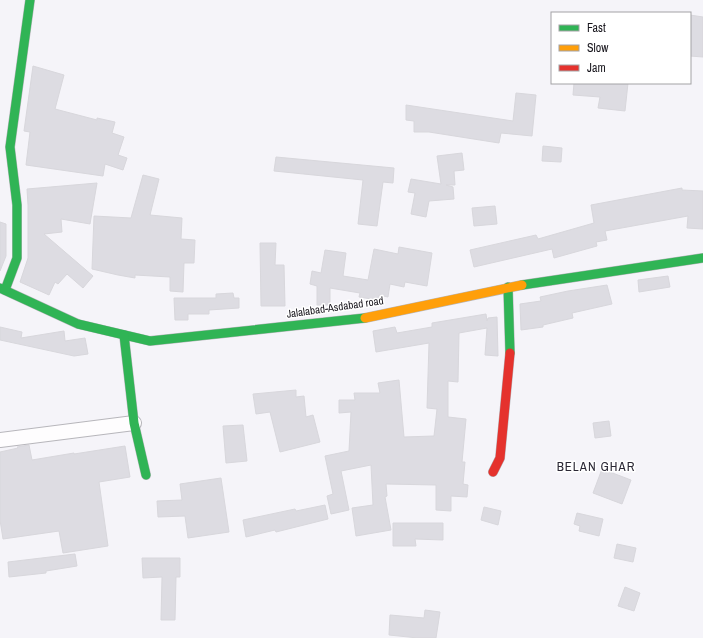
<svg xmlns="http://www.w3.org/2000/svg" width="703" height="638" font-family="'Archivo Narrow',sans-serif">
<style>
.building{fill:#dddce2;stroke:#d8d7dc}
.lines{fill:none;stroke-linecap:round;stroke-linejoin:round}
.street-casing{stroke:#b7b6bb;stroke-width:16}
.fast-casing{stroke:#b7b6bb;stroke-width:10}
.slow-casing{stroke:#b7b6bb;stroke-width:10}
.jam-casing{stroke:#b7b6bb;stroke-width:10}
.street{stroke:#fefdfe;stroke-width:14}
.fast{stroke:#30b455;stroke-width:9}
.slow{stroke:#ff9f0a;stroke-width:9}
.jam{stroke:#e5322d;stroke-width:9}
.labels{text-anchor:middle;stroke-width:3;stroke-linejoin:round;paint-order:stroke}
.street-label{font-size:11px;fill:#18161d;stroke:#fff}
.quarter-label{font-size:13px;letter-spacing:1px;fill:#2b2835;stroke:#fff}
</style>
<rect width="100%" height="100%" fill="#f5f4f9"/>
<!-- building -->
<g class="building">
<path d="M690,15l13,2v40l-13,-1z"/>
<path d="M33,66l31,9 -9,34 42,11v-2l18,4 -3,11 12,4 -6,18 9,3 -4,12 -18,-6 -2,12 -77,-11 4,-33 -6,-1z"/>
<path d="M574,83h54l-3,28 -27,-3 2,-11 -27,-2z"/>
<path d="M516,93l20,2 -4,41 -31,-3 -2,10 -70,-11h-15v-11l-8,-1v-15l107,16z"/>
<path d="M543,146l19,2 -1,14 -19,-1z"/>
<path d="M462,153l2,17 -10,1 1,14h-9l7,2 1,12 -25,2 -3,16 -15,-3 4,-21 -7,-1 3,-13 30,5 -4,-28z"/>
<path d="M276,157l118,11 -1,15 -10,-1 -6,44 -19,-2 5,-44 -89,-9z"/>
<path d="M143,175l16,4 -9,36 32,3 -1,21 14,1 -1,23h-10l-1,29 -13,-1v-14l-35,-2v3l-17,-3 -26,-6 2,-53 37,2z"/>
<path d="M97,183l-7,41 -29,-5 1,13 -18,2 49,42 -10,12 -16,-14 -9,10 -3,-2 -6,13 -29,-13 8,-24v-53l-1,-16z"/>
<path d="M682,188v2l21,1v38l-16,-1 1,-12 -83,15 2,9 -11,2 1,4 -43,12 -2,-9 -78,18 -4,-17 66,-15 2,4 56,-16 -3,-18z"/>
<path d="M495,206l2,18 -23,2 -2,-18z"/>
<path d="M0,222l6,2v32l-6,15z"/>
<path d="M260,243h16l-1,22h9l1,41h-24z"/>
<path d="M399,247l33,6 -5,33 -22,-4 -1,5 -14,-3 -2,13 -9,-2 -1,5 -19,-3 1,-4 -30,-5v17h-13v-19l-7,-2 2,-13 9,2 4,-23 21,3 -3,23 25,4 6,-31 24,5z"/>
<path d="M668,276l2,11 -31,5 -1,-12z"/>
<path d="M607,285l5,19 -40,9 1,5 -30,7v2l-22,3 -1,-26 21,-3 -1,-4 28,-6z"/>
<path d="M233,293l1,5h5v10l-30,2v4h-21v6h-13l-1,-22h42v-4z"/>
<path d="M486,314l1,7 1,-3 9,-1 1,39 -13,-1 2,-27 -28,5 -1,49 -10,-1v36l18,2 -4,43h3l-2,22 5,1 -1,12 -16,-1v15l-15,-1v-25l-50,-1 1,12 -2,1 6,33 -35,6 -4,-28 21,-3 -2,-40 -30,6 8,39 -18,4 -4,-18 6,-2 -8,-38 24,-5 2,-39 -12,1v-13h16l-1,-7h26l-2,-10 21,-3 5,57 30,-1 3,-27 -10,-1 2,-65 -53,9 -3,-21 22,-4 2,6 35,-6v-4z"/>
<path d="M0,327l22,5 -1,6 43,-7 1,10 20,-3 3,16 -14,2 -74,-16z"/>
<path d="M296,390v7l8,-1 2,21 7,-2 7,27 -40,10 -10,-40 -14,2 -3,-20z"/>
<path d="M609,421l2,15 -16,2 -2,-15z"/>
<path d="M243,425l4,36 -21,2 -3,-37z"/>
<path d="M29,445l3,15 42,-7v1l51,-8 5,31 -31,5 9,64 -45,7 -4,-22 -56,8 -3,-19v-68l18,-4 -1,-1z"/>
<path d="M602,469l29,11 -9,24 -29,-11z"/>
<path d="M221,478l8,54 -41,6 -3,-22 -27,1 -1,-16 25,-1 -2,-16z"/>
<path d="M325,505l3,14 -52,13 -1,-2 -29,7 -3,-17 52,-11 1,2z"/>
<path d="M484,507l17,4 -3,14 -17,-5z"/>
<path d="M577,513l26,6 -4,17 -20,-5 1,-5 -6,-2z"/>
<path d="M393,523h50v17l-28,-1 1,7h-23z"/>
<path d="M617,544l19,4 -3,14 -19,-4z"/>
<path d="M75,554l2,12 -31,5v2l-37,4 -1,-15z"/>
<path d="M142,558h38v19h-4l-1,43h-14l1,-43 -19,1z"/>
<path d="M625,587l15,6 -6,18 -16,-5z"/>
<path d="M425,610l15,2 -4,26h-18l-29,-3 1,-20 34,3z"/>
</g>
<g class="lines">
<!-- street casing -->
<g class="street-casing">
<path id="street" d="M0,440l134,-17"/>
</g>
<!-- fast casing -->
<g class="fast-casing">
<g id="fast">
<path d="M522,285l181,-27"/>
<path d="M508,287l2,66"/>
<path d="M0,288l78,36 72,17 215,-23"/>
<path d="M5,290l12,-32v-53l-7,-58 20,-147"/>
<path d="M124,335l10,88 12,52"/>
</g>
</g>
<!-- slow casing -->
<g class="slow-casing">
<path id="slow" d="M365,318l157,-33"/>
</g>
<!-- jam casing -->
<g class="jam-casing">
<path id="jam" d="M493,472l7,-14 10,-105"/>
</g>
<!-- street -->
<use href="#street" class="street"/>
<!-- fast -->
<use href="#fast" class="fast"/>
<!-- slow -->
<use href="#slow" class="slow"/>
<!-- jam -->
<use href="#jam" class="jam"/>
</g>
<g class="labels">
<!-- street labels -->
<g class="street-label">
<text transform="translate(335 307) rotate(-8)" y="4">Jalalabad-Asdabad road</text>
</g>
<!-- quarter labels -->
<g class="quarter-label">
<text x="596" y="471">BELAN GHAR</text>
</g>
</g>
<!-- legend -->
<rect x="551" y="12" width="140" height="72" fill="#ffffff" stroke="#a3a2a5"/>
<rect x="559" y="25" width="20" height="6" fill="#30b455" stroke="#a3a2a5"/>
<text x="587" y="32" font-size="12" fill="#18161d">Fast</text>
<rect x="559" y="45" width="20" height="6" fill="#ff9f0a" stroke="#a3a2a5"/>
<text x="587" y="52" font-size="12" fill="#18161d">Slow</text>
<rect x="559" y="65" width="20" height="6" fill="#e5322d" stroke="#a3a2a5"/>
<text x="587" y="72" font-size="12" fill="#18161d">Jam</text>
</svg>
